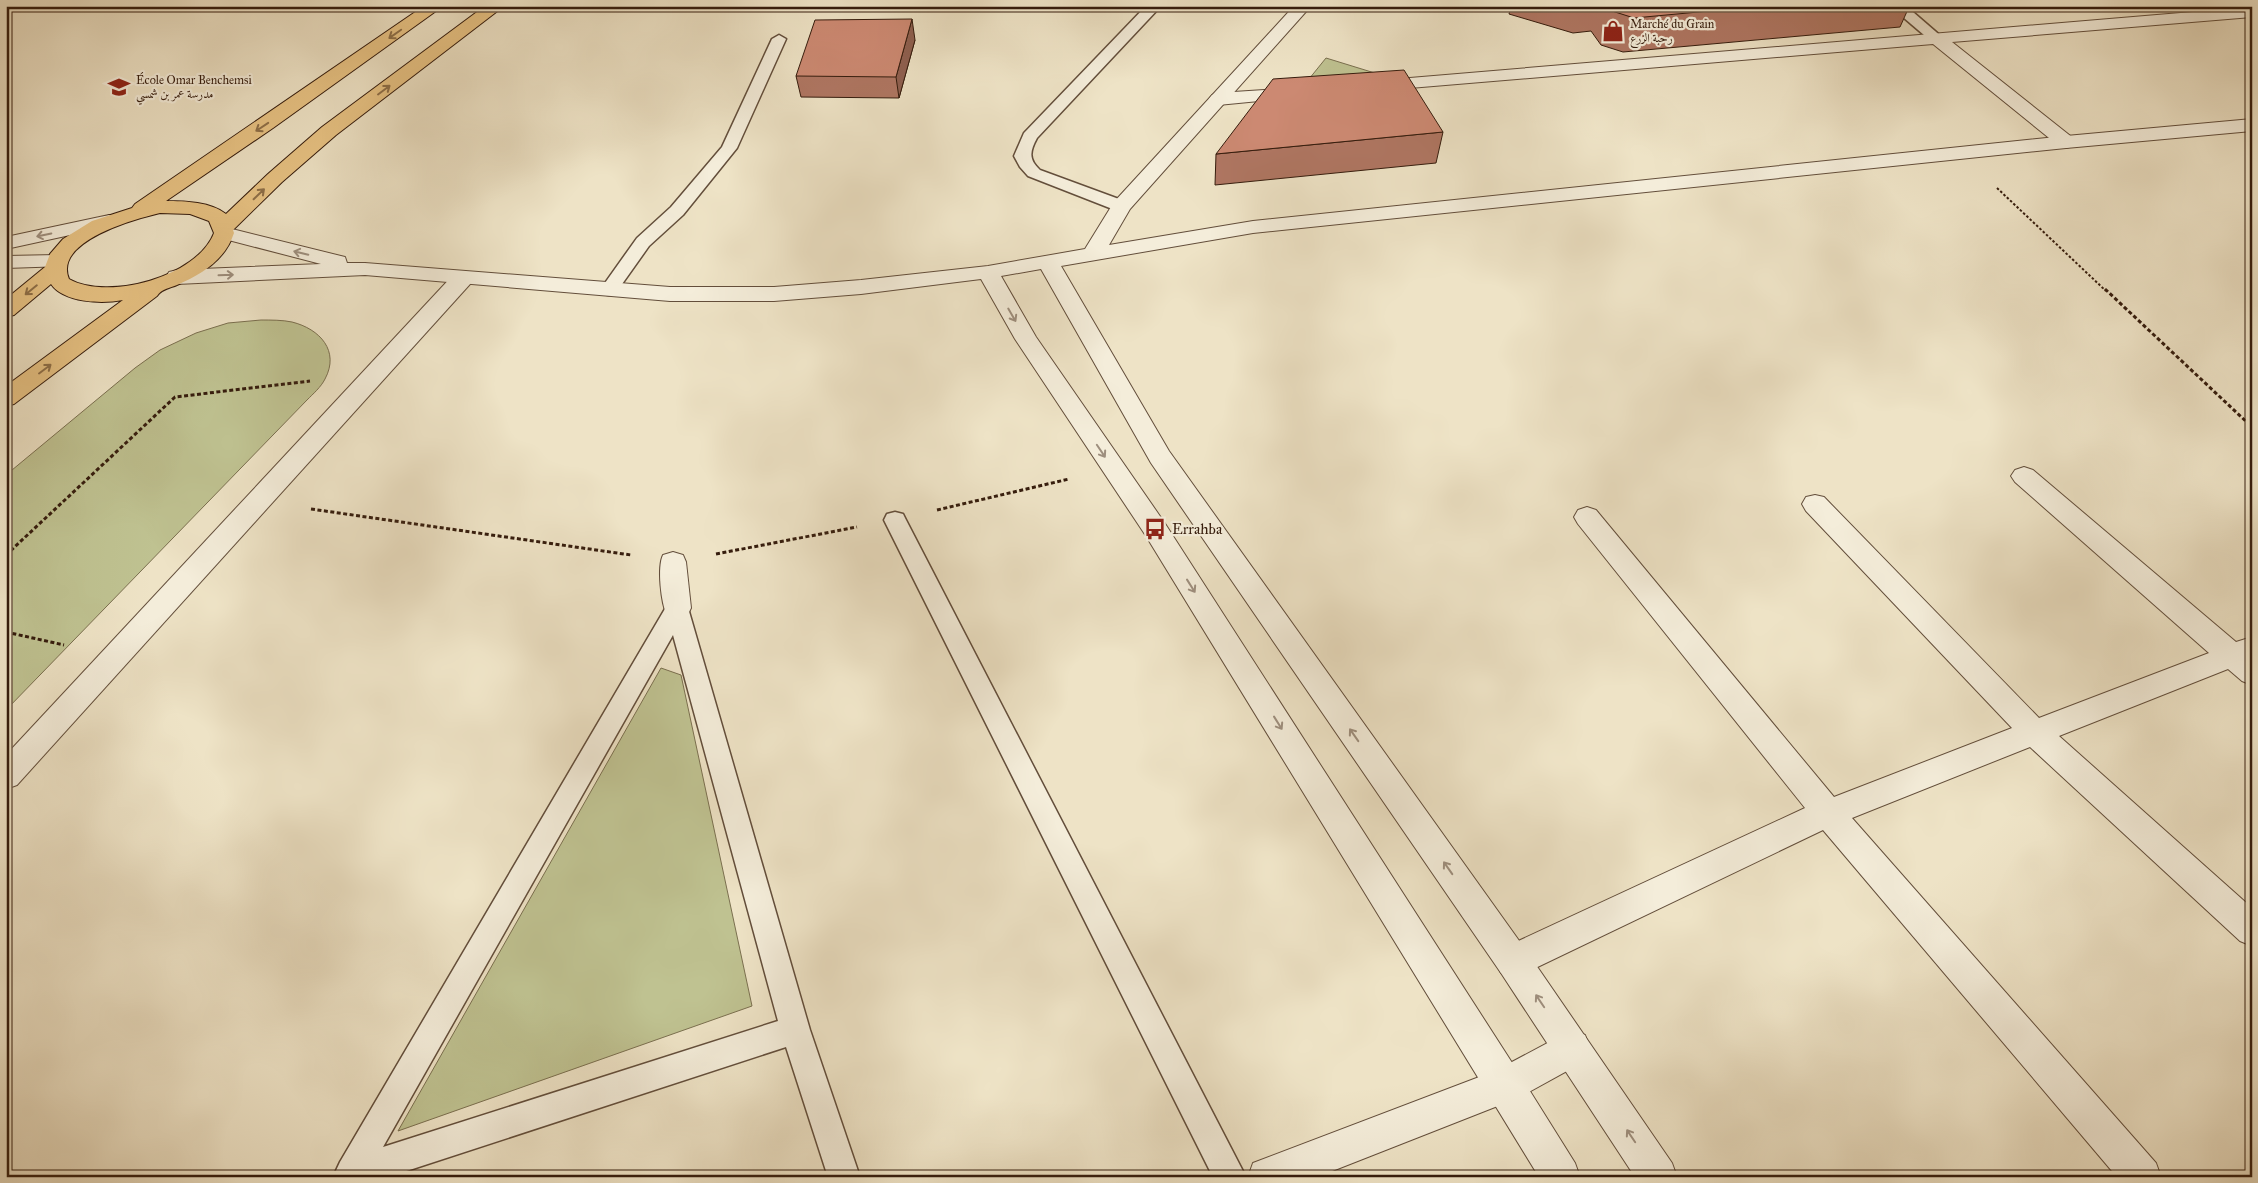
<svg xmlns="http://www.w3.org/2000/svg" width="2258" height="1183" font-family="'IM FELL Great Primer',Amiri,serif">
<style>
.green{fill:#bfc291;stroke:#7a6f4f}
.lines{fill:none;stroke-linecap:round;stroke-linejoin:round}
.service-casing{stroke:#634e3b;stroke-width:3}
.pedestrian-casing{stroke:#634e3b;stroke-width:2}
.minor-casing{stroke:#634e3b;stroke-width:2}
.tertiary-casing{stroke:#634e3b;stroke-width:2}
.primary-casing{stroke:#351c0d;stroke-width:2}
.path-far1{stroke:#351c0d;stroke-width:2;stroke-dasharray:2.5 2;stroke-linecap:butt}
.path{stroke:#351c0d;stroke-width:3;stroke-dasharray:4 2.5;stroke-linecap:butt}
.service{fill:#f4edda;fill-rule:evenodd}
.pedestrian{fill:#f4edda;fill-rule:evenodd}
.minor{fill:#f4edda;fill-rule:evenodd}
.tertiary{fill:#f4edda;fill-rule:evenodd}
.primary{fill:#e7c283;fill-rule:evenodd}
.wall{fill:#af7662;stroke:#351c0d}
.shaded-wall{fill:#8f6050;stroke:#351c0d}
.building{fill:#cc8972;stroke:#351c0d}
.oneway{stroke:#8e6f48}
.oneway2{stroke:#9e8f7e}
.labels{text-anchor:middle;stroke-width:4.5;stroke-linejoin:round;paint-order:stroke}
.far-poi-label{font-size:12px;fill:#351c0d;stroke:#f4edda;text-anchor:start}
.poi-label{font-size:15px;fill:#351c0d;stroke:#f4edda;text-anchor:start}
</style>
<rect width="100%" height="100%" fill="#eee3c6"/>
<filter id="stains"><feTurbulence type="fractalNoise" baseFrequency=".004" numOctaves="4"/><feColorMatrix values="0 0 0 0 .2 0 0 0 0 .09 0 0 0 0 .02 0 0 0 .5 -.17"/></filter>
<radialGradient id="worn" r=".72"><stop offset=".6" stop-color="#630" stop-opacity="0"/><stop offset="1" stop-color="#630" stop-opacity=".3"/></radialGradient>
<!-- green -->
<g class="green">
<path d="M1326,58l52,16 -69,5z"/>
<path d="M261,320c10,0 22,0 31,2 28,7 48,29 33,57 -4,8 -12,15 -18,21l-301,310v-235l129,-107 25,-18 36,-17 32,-10z"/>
<path d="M661,668l20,7 71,331 -354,125z"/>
</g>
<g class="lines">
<!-- service casing -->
<g class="service-casing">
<g id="service">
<path d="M1146,6h15l-124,132c-7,13 -9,21 3,32l87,32 2,4 -2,4h-12l-87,-34 -8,-9 -6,-11 10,-23z"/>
<path d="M1890,6h16l37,32 -7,4 -5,-1z"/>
<path d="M779,35l7,4 -49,109 -54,67 -34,31 -34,48 -6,1 -6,-1 -3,-4 37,-52 34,-31 51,-60 50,-108z"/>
<path d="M895,512l8,2 3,6 340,657h-33l-329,-657 3,-6z"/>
<path d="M677,599l8,3 3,6 122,422 50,147h-32l-42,-130 -398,130h-55l7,-15 329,-560zM673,635l105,386 -395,126z"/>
</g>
</g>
<!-- pedestrian casing -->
<g class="pedestrian-casing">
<path id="pedestrian" d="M673,552l10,3 3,7 5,46 -4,8 -10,3 -10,-3c-6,-13 -10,-49 -4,-61z"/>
</g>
<!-- minor casing -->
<g class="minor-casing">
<g id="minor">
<path d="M2252,7v10l-300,25 121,96 3,4 -3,4 -7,2 -7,-2 -126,-102 -559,47 -6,-1 -3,-4 3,-4 6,-1z"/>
<path d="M1296,88l6,1 3,4 -3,4 -84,8 -6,-2 -3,-4 3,-4 6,-2z"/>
<path d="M109,215l7,2 3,4 -3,4 -110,24v-12z"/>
<path d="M57,255l8,1 3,5 -3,5 -59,2v-12z"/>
<path d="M463,271l8,2 3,5 -3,5 -454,502 -11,4v-34l449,-482z"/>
<path d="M2024,467l9,3 203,172 16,-5v48l-10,-4 -14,-12 -169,67 193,172v38l-12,-5 -210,-194 -178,71 304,345 5,14h-44l-294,-347 -298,143 -12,4 -12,-4 -5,-12 5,-12 304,-141 -227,-284 -4,-7 4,-7 9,-3 9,3 238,287 178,-69 -206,-217 -4,-7 4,-7 9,-2 9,2 215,221 170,-65 -194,-171 -4,-6 4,-6z"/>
<path d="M1572,1030l13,5 5,13 -5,13 -67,37 -201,79h-69l5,-14 242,-92z"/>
</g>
</g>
<!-- tertiary casing -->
<g class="tertiary-casing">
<path id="tertiary" d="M1294,6h17l-181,203 -21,36 144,-24 813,-85 186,-17v12l-186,17 -813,85 -192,33 108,185 356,498 147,214 5,14h-42l-134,-204 -350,-510 -110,-194 -40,7 35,61 128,185 354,550 57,91 5,14h-41l-393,-641 -131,-197 -34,-60 -120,15 -87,7h-104l-305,-26 -188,9 -8,-2 -3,-5 3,-5 8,-2 144,-6 -104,-27 -3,-4 3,-4 7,-2 121,30 2,6h18l305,24h104l87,-7 127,-14 97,-17 29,-47z"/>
</g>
<!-- primary casing -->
<g class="primary-casing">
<path id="primary" d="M424,6h19l-170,122 -107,73c19,0 45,1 60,13l42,-40 54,-47 163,-121h19l-168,129 -54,47 -49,48 1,3c-9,27 -32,41 -57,52 -7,3 -16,4 -20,11l-143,108 -8,2v-20l117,-86c-21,4 -59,3 -72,-16l-37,31 -8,2v-18l39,-32 5,-13 13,-15 29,-18 40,-13 3,-4zM160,213l30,1 19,7 5,12c-17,44 -106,68 -145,46 -16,-38 66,-60 91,-66z"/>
</g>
<!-- path-far1 -->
<path class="path-far1" d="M1997,188l109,103"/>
<!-- path -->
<g class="path">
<path d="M2105,289l147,138"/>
<path d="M311,509l320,46"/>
<path d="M937,510l132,-31"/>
<path d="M716,554l141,-27"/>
<path d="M6,555l169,-158 135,-16"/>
<path d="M6,565l5,11 -5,10"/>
<path d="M6,632l58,13"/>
</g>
<!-- service -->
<use href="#service" class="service"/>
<!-- pedestrian -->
<use href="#pedestrian" class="pedestrian"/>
<!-- minor -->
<use href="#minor" class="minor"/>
<!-- tertiary -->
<use href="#tertiary" class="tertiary"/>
<!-- primary -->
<use href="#primary" class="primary"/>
</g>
<!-- wall -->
<g class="wall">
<path d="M1511,6h461l-57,5 -6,-4 -9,20 -277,25 -22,-7 -10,-14 -18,2 -64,-19z"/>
<path d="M915,40l-16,58 -98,-1 -5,-21z"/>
<path d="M1443,132l-7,31 -221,22 1,-31z"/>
</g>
<!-- shaded-wall -->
<path class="shaded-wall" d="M912,19l3,21 -16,58 -3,-21z"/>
<!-- building -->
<g class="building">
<path d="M1608,6h155l-129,12 -22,-7z"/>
<path d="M912,19l-16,58 -100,-1 19,-56z"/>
<path d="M1404,70l39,62 -227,22 57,-75z"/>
</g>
<!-- one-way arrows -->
<defs><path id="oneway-shaft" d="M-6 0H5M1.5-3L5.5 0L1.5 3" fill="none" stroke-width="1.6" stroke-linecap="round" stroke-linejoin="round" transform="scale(1.25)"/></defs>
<g class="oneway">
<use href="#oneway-shaft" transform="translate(395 34) rotate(145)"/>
<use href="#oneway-shaft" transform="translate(384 90) rotate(-37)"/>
<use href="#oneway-shaft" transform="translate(262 127) rotate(146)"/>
<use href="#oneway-shaft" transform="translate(259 194) rotate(-44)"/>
<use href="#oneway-shaft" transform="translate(31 290) rotate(141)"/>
<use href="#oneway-shaft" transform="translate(45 369) rotate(-37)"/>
</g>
<g class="oneway2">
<use href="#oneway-shaft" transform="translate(44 235) rotate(168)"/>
<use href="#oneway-shaft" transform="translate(301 253) rotate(-166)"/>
<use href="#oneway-shaft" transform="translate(226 275) rotate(-2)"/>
<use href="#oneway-shaft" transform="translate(1012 315) rotate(60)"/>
<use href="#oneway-shaft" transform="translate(1101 451) rotate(56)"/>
<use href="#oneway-shaft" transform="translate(1191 586) rotate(58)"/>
<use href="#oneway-shaft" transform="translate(1278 723) rotate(58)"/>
<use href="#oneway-shaft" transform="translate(1354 735) rotate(-125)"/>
<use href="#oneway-shaft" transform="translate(1448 868) rotate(-125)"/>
<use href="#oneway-shaft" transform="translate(1540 1001) rotate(-124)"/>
<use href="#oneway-shaft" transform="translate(1631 1136) rotate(-124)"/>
</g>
<!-- icons -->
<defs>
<g id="shop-bare" transform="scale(1.725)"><path d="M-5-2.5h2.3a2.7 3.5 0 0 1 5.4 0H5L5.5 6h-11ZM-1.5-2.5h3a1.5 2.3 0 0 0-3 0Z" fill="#8f2418" stroke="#f4edda" stroke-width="2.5" paint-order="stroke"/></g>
<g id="school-bare" transform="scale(1.725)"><path d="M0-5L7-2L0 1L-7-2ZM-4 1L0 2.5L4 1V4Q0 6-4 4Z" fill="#8f2418" stroke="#f4edda" stroke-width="2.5" paint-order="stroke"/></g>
<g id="bus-bare" transform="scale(1.725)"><path d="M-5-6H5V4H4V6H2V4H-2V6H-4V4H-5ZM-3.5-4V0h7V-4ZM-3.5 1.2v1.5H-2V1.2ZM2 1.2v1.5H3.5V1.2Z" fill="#8f2418" stroke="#f4edda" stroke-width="2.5" paint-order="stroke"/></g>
</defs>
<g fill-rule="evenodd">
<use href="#shop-bare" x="1613" y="31"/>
<use href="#school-bare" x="119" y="87"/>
<use href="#bus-bare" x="1155" y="529"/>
</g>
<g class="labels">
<!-- far-poi labels -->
<g class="far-poi-label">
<text x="1630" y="28">Marché du Grain<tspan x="1630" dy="14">رحبة الزرع</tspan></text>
<text x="136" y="84">École Omar Benchemsi<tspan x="136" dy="14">مدرسة عمر بن شمسي</tspan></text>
</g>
<!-- poi labels -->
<g class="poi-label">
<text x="1172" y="534">Errahba</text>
</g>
</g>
<!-- margin -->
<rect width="2258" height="1183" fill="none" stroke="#eee3c6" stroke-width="25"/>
<rect x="8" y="8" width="2243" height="1168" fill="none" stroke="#351c0d" stroke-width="2.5"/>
<rect x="12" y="12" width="2233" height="1158" fill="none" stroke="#351c0d"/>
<rect width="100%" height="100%" filter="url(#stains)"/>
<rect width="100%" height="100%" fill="url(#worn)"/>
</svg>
